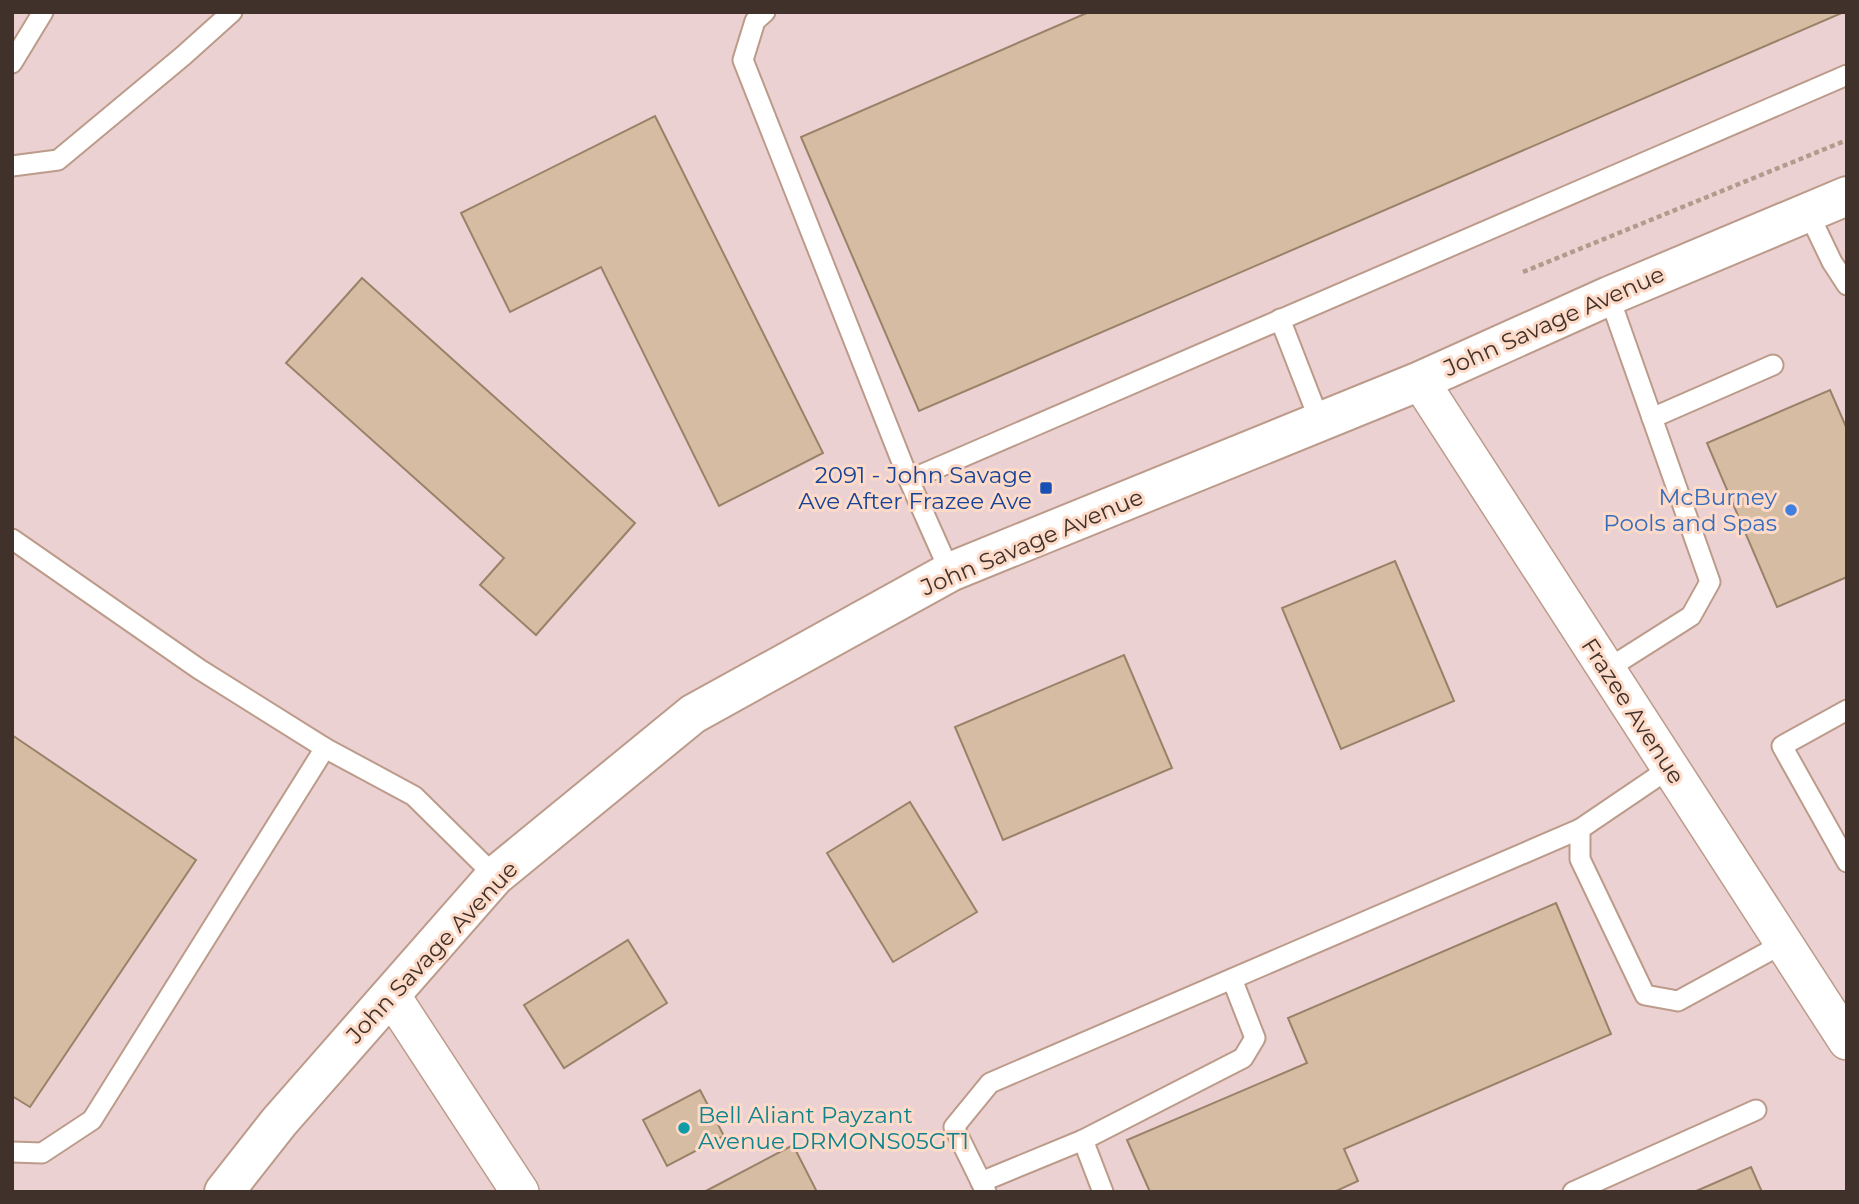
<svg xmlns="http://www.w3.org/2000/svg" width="1859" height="1204" font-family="Montserrat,sans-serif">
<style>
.industrial{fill:#ecd1d3}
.building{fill:#d5bca2;stroke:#9a8269;stroke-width:2}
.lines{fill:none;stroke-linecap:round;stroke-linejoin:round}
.lane-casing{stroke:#bc9b8a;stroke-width:23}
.street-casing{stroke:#bc9b8a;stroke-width:40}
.secondary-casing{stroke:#bc9b8a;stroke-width:42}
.path{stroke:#b49a8b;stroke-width:4.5;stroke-dasharray:5 3.5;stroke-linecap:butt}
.lane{stroke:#fff;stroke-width:19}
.street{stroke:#fff;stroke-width:37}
.secondary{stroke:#fff;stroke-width:38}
.transit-dot{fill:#1a4fb4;stroke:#fddbc8;stroke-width:2.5}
.shop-dot{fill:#3f7fe0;stroke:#fddbc8;stroke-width:2.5}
.culture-dot{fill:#0f9aa8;stroke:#fddbc8;stroke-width:2.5}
.labels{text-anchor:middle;stroke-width:6;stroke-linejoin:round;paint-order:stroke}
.street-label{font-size:23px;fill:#40322b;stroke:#fddbc8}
.transit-label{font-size:23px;fill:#164399;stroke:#fddbc8;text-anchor:end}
.shop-label{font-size:23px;fill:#366cbe;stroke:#fddbc8;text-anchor:end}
.culture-label{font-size:23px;fill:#0d838f;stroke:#fddbc8;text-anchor:start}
</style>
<rect width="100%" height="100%" fill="#fddbc8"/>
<!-- industrial -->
<rect class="industrial" x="12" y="12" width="1835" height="1180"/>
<!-- building -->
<g class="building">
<path d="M1089,12h755l-925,399 -118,-274z"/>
<path d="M655,116l168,337 -104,53 -118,-239 -91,45 -49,-99z"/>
<path d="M362,278l273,245 -99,112 -56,-50 24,-27 -218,-195z"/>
<path d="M1830,390l17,39v148l-70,30 -70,-164z"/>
<path d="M1395,561l59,140 -113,48 -59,-141z"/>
<path d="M1124,655l48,113 -169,72 -48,-113z"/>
<path d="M12,735l184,125 -166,247 -18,-11z"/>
<path d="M910,802l67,110 -84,50 -66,-109z"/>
<path d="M1556,903l55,131 -267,115 14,32 -24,11h-184l-23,-52 180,-77 -19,-45z"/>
<path d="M628,940l39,63 -103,65 -40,-63z"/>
<path d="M700,1090l24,46 -57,30 -24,-46z"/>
<path d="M793,1145l24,47h-113z"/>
<path d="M1751,1167l11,25h-68z"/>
</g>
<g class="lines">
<!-- lane casing -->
<g class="lane-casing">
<g id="lane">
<path d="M765,12l-10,9 -12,39 166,420 41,92"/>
<path d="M12,63l31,-51"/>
<path d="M12,166l46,-6 125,-104 49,-44"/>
<path d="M1808,212l24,50 15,23"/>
<path d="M1280,319l40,103"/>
<path d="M1652,418l121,-53"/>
<path d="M909,480l938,-405"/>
<path d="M12,539l187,130 126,79 89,48 81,80"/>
<path d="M1606,670l85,-54 19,-34 -101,-286"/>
<path d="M1847,710l-65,36 65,116"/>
<path d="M1670,768l-90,61v30l65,136 33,6 106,-58"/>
<path d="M12,1152l30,1 50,-33 233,-372"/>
<path d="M981,1182l102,-42"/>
<path d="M986,1192l-32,-65 36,-44 590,-254"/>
<path d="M1103,1192l-20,-52 160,-82 12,-20 -23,-59"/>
<path d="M1573,1192l183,-82"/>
</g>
</g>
<!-- street casing -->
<g class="street-casing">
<g id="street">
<path d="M1420,381l427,660"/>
<path d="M391,995l129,197"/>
</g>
</g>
<!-- secondary casing -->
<g class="secondary-casing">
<path id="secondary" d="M224,1192l55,-70 216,-246 198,-162 257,-142 470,-191 189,-85 238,-100"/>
</g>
<!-- path -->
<path class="path" d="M1523,272l324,-132"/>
<!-- lane -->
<use href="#lane" class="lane"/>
<!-- street -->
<use href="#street" class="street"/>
<!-- secondary -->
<use href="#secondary" class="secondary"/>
</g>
<!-- markers -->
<rect class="transit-dot" x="1039" y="481" width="14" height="14" rx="3.5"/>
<circle class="shop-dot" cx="1791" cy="510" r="7"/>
<circle class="culture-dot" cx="684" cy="1128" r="7"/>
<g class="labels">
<!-- street labels -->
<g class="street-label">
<text transform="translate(1554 321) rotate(-24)" y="8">John Savage Avenue</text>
<text transform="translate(1032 542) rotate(-23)" y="8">John Savage Avenue</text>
<text transform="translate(1633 711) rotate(57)" y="8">Frazee Avenue</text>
<text transform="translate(432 952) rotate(-47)" y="8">John Savage Avenue</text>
</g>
<!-- transit labels -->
<g class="transit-label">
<text x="1032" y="483">2091 - John Savage<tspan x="1032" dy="26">Ave After Frazee Ave</tspan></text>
</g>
<!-- shop labels -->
<g class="shop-label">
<text x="1777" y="505">McBurney<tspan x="1777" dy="26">Pools and Spas</tspan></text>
</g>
<!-- culture labels -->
<g class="culture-label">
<text x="698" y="1123">Bell Aliant Payzant<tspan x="698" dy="26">Avenue DRMONS05GT1</tspan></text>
</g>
</g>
<!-- border -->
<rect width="1859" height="1204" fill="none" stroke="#40322b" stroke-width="28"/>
</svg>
